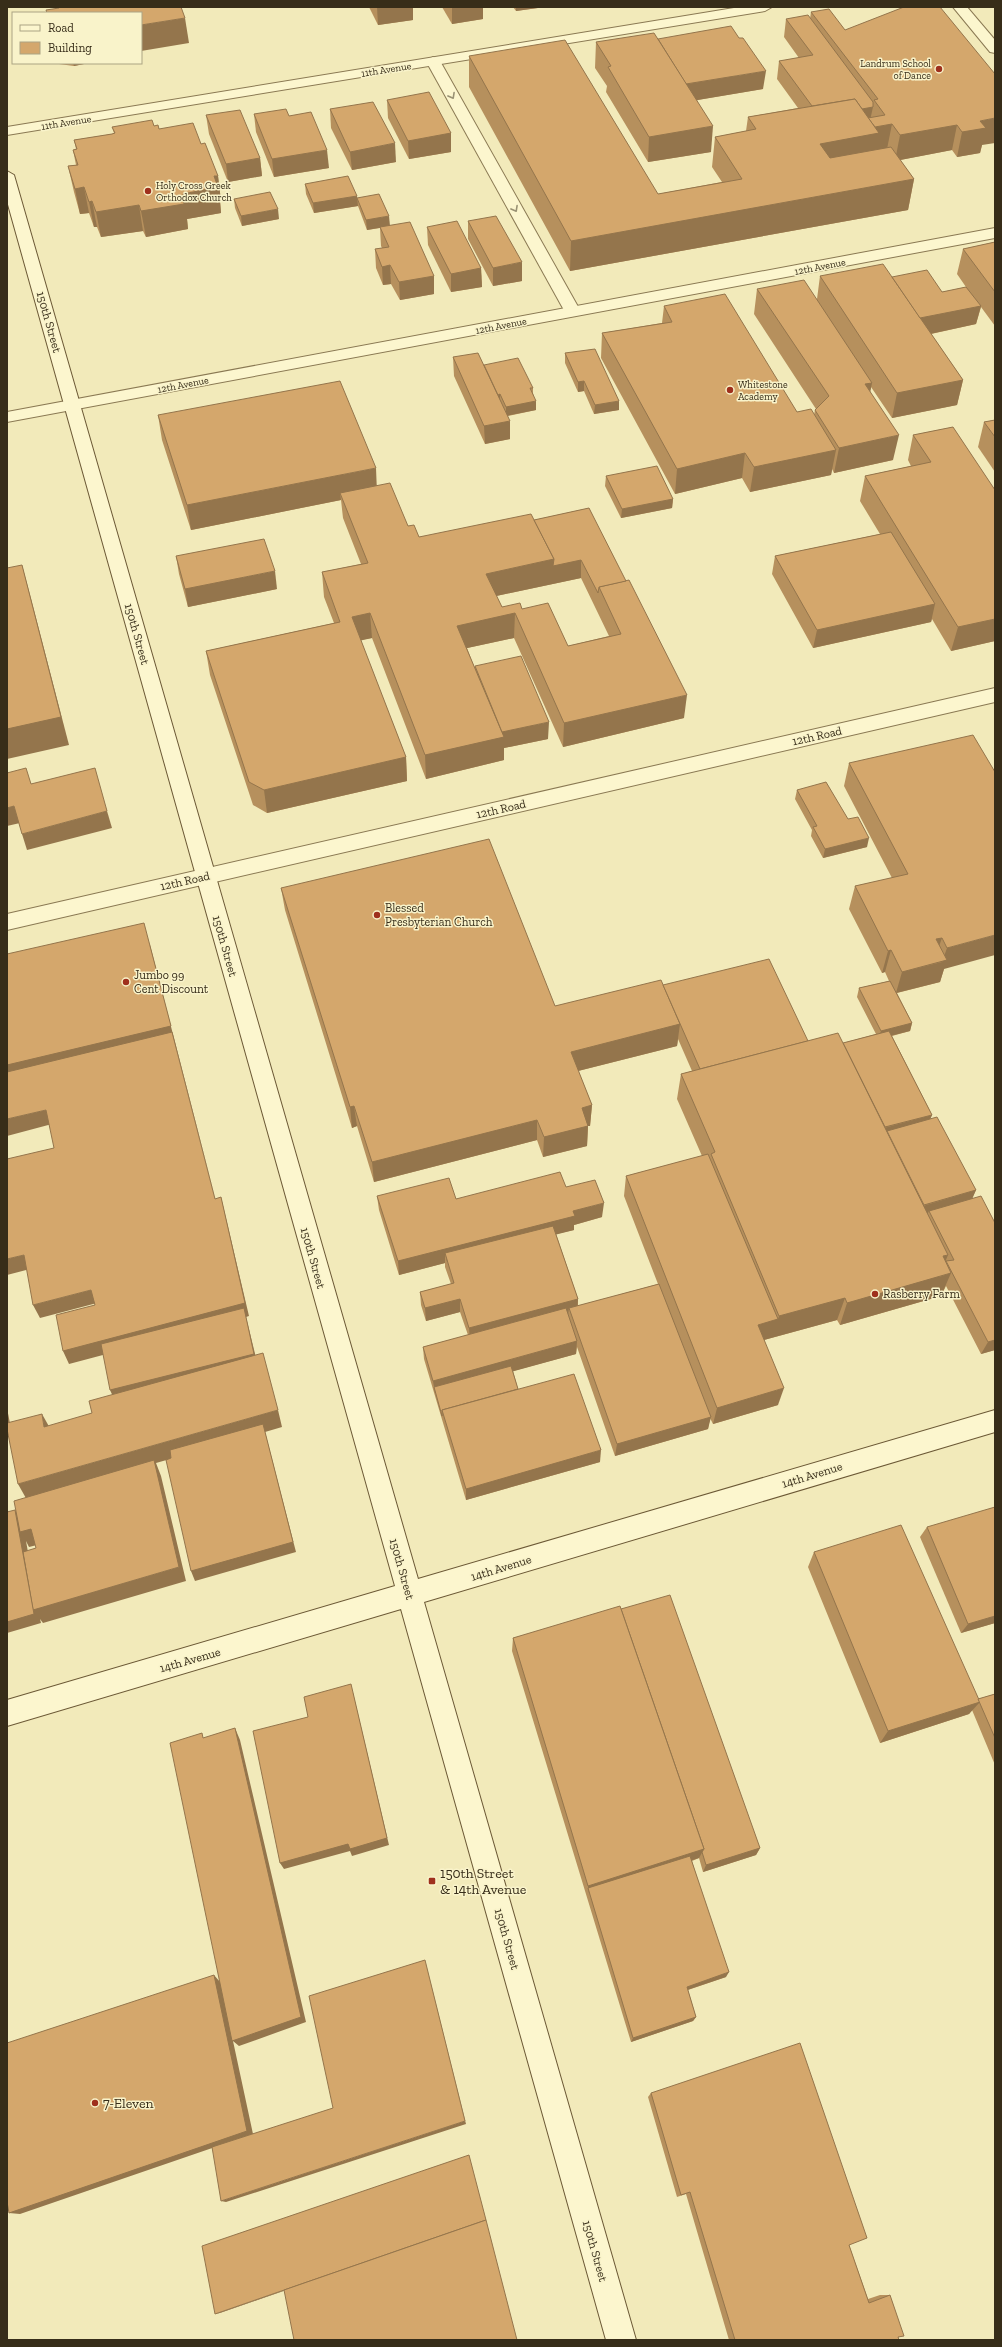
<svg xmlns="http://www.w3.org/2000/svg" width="1002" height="2347" font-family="'Zilla Slab',serif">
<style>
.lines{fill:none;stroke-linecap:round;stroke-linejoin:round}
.lane-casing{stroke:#8a7953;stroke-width:2}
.street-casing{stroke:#8a7953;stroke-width:2}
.secondary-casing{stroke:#6c5936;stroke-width:2}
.lane{fill:#fcf6ce;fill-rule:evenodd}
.street{fill:#fcf6ce;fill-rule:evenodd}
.secondary{fill:#fcf6ce;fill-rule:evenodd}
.wall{fill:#b6905d;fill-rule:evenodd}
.shaded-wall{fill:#94754c}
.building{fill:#d4a76c;stroke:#94754c}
.oneway{stroke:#9a9274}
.poi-dot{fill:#9f301d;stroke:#f9f3ca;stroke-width:1.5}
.labels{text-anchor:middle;stroke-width:3;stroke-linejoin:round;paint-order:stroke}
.far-poi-label{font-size:10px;fill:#372d19;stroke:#f9f3ca;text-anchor:start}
.far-street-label{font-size:10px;fill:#372d19;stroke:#f9f3ca}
.street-label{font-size:12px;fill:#372d19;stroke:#f9f3ca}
.poi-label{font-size:12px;fill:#372d19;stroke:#f9f3ca;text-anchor:start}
.near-poi-label{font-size:14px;fill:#372d19;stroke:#f9f3ca;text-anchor:start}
</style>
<rect width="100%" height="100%" fill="#f2eaba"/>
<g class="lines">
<!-- lane casing -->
<g class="lane-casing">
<path id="lane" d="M433,57l7,4 141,251 -2,3h-12l-2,-3 -139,-251z"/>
</g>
<!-- street casing -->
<g class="street-casing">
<g id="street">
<path d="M740,7h32l-7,4 -758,124v-8z"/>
<path d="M953,7h14l28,33v13l-5,-1z"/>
<path d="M995,228v10l-988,184v-10z"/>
<path d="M995,688v14l-988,228v-16z"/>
</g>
</g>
<!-- secondary casing -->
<g class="secondary-casing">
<path id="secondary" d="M7,171l7,4 404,1404 577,-169v22l-571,170 212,738h-30l-205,-731 -394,117v-26l388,-114 -388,-1385z"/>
</g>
<!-- lane -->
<use href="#lane" class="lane"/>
<!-- street -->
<use href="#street" class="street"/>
<!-- secondary -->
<use href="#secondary" class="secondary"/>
</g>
<!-- wall -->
<g class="wall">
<path d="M369,7h44v13l-35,5z"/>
<path d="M442,7h41v12l-31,5z"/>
<path d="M513,7h32l-29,4z"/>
<path d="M811,12l34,18 137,115 -2,8 -23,4 -5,-7 -52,10 14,19 -6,31 -338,61 -101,-184v-31l189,138 64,-12 -10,-15 3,-30 31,-6 2,-14 50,-9 -21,-29 2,-18 20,-3 -15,-21 2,-18h24z"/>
<path d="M658,39l105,50 -66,11 14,52 -63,10 -42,-70 1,-6 -12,-18 1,-26z"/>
<path d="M58,63h31l-15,3 -15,-2z"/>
<path d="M387,100l64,33v19l-42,7 -21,-41z"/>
<path d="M330,109l66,53 -44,8 -21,-42z"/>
<path d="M254,114l35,2 40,52 -55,9 -18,-45z"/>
<path d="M206,115l54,43 2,18 -34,6 -19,-48z"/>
<path d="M154,126l5,3 42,15 17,32 3,25h-1l1,12 -34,6 1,10 -42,8 -3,-6 -42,6 -4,-10h-3l-5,-14 -9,1 -6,-22 -6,-26 8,-1 -3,-15 3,-1 -2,-9 38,-6 2,-1 -2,-6z"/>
<path d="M305,184l52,12v2l33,28 44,50v18l-34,6 -9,-16 -8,1 -7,-17 -1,-19 7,-1 -1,-2 -1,-18 -13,2 -9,-24 -44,7 -8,-19z"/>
<path d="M234,199l45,20 -37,7 -7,-18z"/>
<path d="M468,221l54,60 -29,5 -25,-47z"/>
<path d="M427,227l54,41 1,19 -31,5 -23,-47z"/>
<path d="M995,242v84l-14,-19 -5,17 -45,10 32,46 -6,25 -65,13 -21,-31 -1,4 23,69 -59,13 -2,-4 -1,6 -81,17 -8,-14 -67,16 -74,-136 1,-25 60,-10 2,-17 133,106 17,3 1,-5 1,-1 -62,-95 3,-25 60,10 3,-23 72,1 50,15 24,-5 -9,-13 6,-25z"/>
<path d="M565,353l54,57 -25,4 -10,-23 -6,1 -13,-29z"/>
<path d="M453,357l31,8 49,23v5l3,17 -28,6 2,23 -25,5 -31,-68z"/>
<path d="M158,415l219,70 31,41 11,11 115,-17 55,-12 95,210 -121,29 -49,-109 -47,10 8,21v-3l73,73 -44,9v12l-78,19 -54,-141 -12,2 46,117 1,24 -140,32 -14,-8 -43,-130 -4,-24 128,-28 -10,-26 -2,-25 39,-8 -18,-46 -2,-18 -150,30 -29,-90zM581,578l28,58 -41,10 -46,-37 -20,-2 -6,-11z"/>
<path d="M995,420v52l-17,-25 6,-25z"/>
<path d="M953,427l42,214 -44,10 -19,-32 -1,3 -118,26 -41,-74 3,-18 105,-22 -20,-33 5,-25 46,-10 -3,-6 5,-25z"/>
<path d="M606,476l67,23 -1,9 -51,10 -16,-32z"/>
<path d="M176,556l101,33 -89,18 -9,-33z"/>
<path d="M849,763l146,9 -51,197 -4,13 -43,11 15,30 -2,8 -18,5 40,79 -2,4 46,71 -4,8 23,152 -14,4 -35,-68 -5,10 -101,29 -3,-5 -73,20 14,65 -65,19 -3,-6 -2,11 -93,27 -38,-109 -1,7 -63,17 5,18 82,73 -134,38 -42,-141 -1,-12 45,-12 -8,-23 -34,9 -5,-16 -1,-13 31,-8 -6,-17v-4l-46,12 -20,-65 -2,-14 79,3 110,-12 36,30 -28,8v5l-18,4 22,65v7l80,-22 -34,-88 2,-20 76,-20 -25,-57 4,-25 11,-3 -14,-32 -1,7 -99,25 14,34 -2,21h-2l-1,20 -44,11 -6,-17 -163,42 -17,-56 -5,2 -67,-218 -4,-22 274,118 108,-21 145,56 35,2 33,-9 -19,-37 2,-9 30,-7 -4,-9 -3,1 -33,-64 6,-23 37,-8 -48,-92z"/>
<path d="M797,790l51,29 19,28 -44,11 -12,-22 1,-6 -17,-31z"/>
<path d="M927,1527l68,96 -34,10 -41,-96z"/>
<path d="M814,1552l164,147 17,-5v71l-23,-55 -3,4 -89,29 -72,-176z"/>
<path d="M621,1609l139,239 -4,7 -53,17 -4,-14 -7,3 34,116 -38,13 8,27 -3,4 -62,21 -119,-391 1,-13z"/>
<path d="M651,2093l198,152 19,54 12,-4h10l9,45h-170l-43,-146 -9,3 -29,-100z"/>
</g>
<!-- shaded-wall -->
<g class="shaded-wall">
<path d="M377,7h36v13l-35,5z"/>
<path d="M452,7h31v12l-31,5z"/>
<path d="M516,7h29l-29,4z"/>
<path d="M185,18l4,25 -48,8v-26z"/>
<path d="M73,63h16l-15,3z"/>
<path d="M766,71l-3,18 -83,14 2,-18z"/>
<path d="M873,107l-4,18 -50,-9z"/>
<path d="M995,118v25l-13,2 -2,8 -23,4 5,-25 18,-11z"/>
<path d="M892,124l-5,25 -72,25 5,-30 51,-16z"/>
<path d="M957,125l-5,25 -57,11 5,-26z"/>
<path d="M713,126l-2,26 -63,10 1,-25z"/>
<path d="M451,133v19l-42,7 -1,-18z"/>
<path d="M395,143l1,19 -44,8 -2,-18z"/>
<path d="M327,150l2,18 -55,9 -2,-18z"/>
<path d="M260,158l2,18 -34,6 -2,-18z"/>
<path d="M214,176h4l3,25h-1l1,12 -34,6 1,10 -42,8 -5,-26 42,-17z"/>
<path d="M914,179l-6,31 -338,61 1,-30z"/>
<path d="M84,187l5,26 -9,1 -5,-25z"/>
<path d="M357,196l1,10 -44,7 -1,-10z"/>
<path d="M92,201l5,26h-3l-5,-25z"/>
<path d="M139,205l4,26 -42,6 -5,-25z"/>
<path d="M278,209l1,10 -37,7 -1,-10z"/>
<path d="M389,216l1,10 -23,4 -1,-10z"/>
<path d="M522,262v19l-29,5v-18z"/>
<path d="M390,265l1,19 -8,1 -1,-18z"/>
<path d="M481,268l1,19 -31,5v-18z"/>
<path d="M434,276v18l-34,6 -1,-18z"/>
<path d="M981,306l-5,18 -60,13 4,-19z"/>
<path d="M963,380l-6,25 -65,13 5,-25z"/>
<path d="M584,381v10l-6,1v-10z"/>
<path d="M872,383l-5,25 -2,-24z"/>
<path d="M500,394v10l-2,-9z"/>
<path d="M536,401v9l-30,6v-9z"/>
<path d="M619,401v9l-25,4 1,-9z"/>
<path d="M510,421v18l-25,5 -1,-18z"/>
<path d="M899,435l-6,25 -59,13 5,-25z"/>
<path d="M836,450l-5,25 -81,17 4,-25z"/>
<path d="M745,453l-3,25 -67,16 2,-25z"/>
<path d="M376,468l1,25h-37l1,7 -150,30 -4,-25z"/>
<path d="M673,499l-1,9 -51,10 1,-9z"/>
<path d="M554,559l27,1v18l-94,20 -1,-24z"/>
<path d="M22,565l8,30 39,150 -62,14v-30z"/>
<path d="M275,571l2,18 -89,18 -3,-18z"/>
<path d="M935,604l-4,18 -118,26 4,-18z"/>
<path d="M370,613l2,25 -18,4 -2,-25z"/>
<path d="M515,613l-1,25 -56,12 -1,-24z"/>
<path d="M995,619v22l-44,10 7,-24z"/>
<path d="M687,695l-3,23 -121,29 1,-24z"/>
<path d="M549,722l-1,17 -44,9v12l-78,19 -1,-24 77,-23z"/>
<path d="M406,757l1,24 -140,32 -3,-23z"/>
<path d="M14,806l6,17 -13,3v-18z"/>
<path d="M107,811l5,17 -85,22 -5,-16z"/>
<path d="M869,838l-2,9 -44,11 2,-9z"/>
<path d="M995,935v20l-51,14 -4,13 -44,11 6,-21 40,-10 5,-14z"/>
<path d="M942,938l-8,22 2,-21z"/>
<path d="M150,945l69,268 -43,-165 -169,40v-23z"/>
<path d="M891,950l-6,22 -3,1 6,-22z"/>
<path d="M912,1023l-2,8 -32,8 3,-8z"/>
<path d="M680,1024l-3,22 -107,27 1,-21z"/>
<path d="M592,1105l-2,21h-2l-1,20 -44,11 1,-20 38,-29z"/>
<path d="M354,1106l3,20 -5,2 -2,-21z"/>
<path d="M46,1110l6,14 -45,12v-17z"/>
<path d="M932,1115l-6,14 -38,11 -4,-12z"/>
<path d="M537,1120v20l-163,42 -2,-20z"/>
<path d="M976,1190l-6,14 -41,7 -3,6 -3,-11z"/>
<path d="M221,1197l28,119 -3,1 12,49 -142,37 -6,-13 136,-73 -177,47 -6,-13z"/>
<path d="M604,1203l-2,14 -28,8v5l-127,32 -2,-9v10l-46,12 -1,-14 175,-50z"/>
<path d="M24,1255l6,14 -23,6v-16z"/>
<path d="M948,1255l-9,22 12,-4 -10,23 -101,29 7,-22 96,-47z"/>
<path d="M91,1290l6,13 -57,15 -7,-13z"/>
<path d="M845,1298l-8,22 -84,23 5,-18 20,-6 1,-3z"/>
<path d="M460,1299v13l-34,9 -1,-13z"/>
<path d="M578,1299l-1,14 -8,-5 -1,7 -98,26 -1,-13z"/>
<path d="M995,1340v10l-14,4 7,-12z"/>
<path d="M577,1341l-1,13 -141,39 -2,-12z"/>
<path d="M784,1388l-6,17 -65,19 4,-16z"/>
<path d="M7,1408l5,26 -5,1z"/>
<path d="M278,1410l4,17 -17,5 31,120 -101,29 -4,-10 74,-139 -109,31 5,13 25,105 -143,42 -3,-4 1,4 -34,10v-11l8,-112 16,19 10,15 -12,3 -3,-6 12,67 141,-41 -152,-67 -9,-16z"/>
<path d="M42,1414l9,16 -7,-3z"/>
<path d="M711,1417l-3,12 -93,27 2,-12z"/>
<path d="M601,1450l-1,12 -134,38v-11z"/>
<path d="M995,1616v7l-34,10 7,-9z"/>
<path d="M353,1693l36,152 -37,11 -2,-5 -66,18 -4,-6z"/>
<path d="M980,1702l-11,12 -89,29 8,-12z"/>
<path d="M235,1728l5,12 66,282 -67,24 -6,-5 20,93 -233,80 -11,-1 205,-238 6,7z"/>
<path d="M760,1848l-4,7 -53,17 3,-7z"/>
<path d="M704,1849l-5,9 -110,35 -1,-5v-2z"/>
<path d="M425,1960l41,164 -240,78 -5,-1 244,-80z"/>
<path d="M729,1972l-3,5 -42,14 3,-4z"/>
<path d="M696,2017l-3,4 -62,21 2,-4z"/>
<path d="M486,2221l-266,92 -5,1z"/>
</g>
<!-- building -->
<g class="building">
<path d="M59,7h122l4,11 -44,7v-12h-94l-1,-3 13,-2z"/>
<path d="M904,7h36l55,67v44l-15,3 6,7 -24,4 -5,-7 -57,10 -8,-11 -17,3 -7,-9 17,-3 -11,-15 4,-1 -67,-87 18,-3 16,21z"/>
<path d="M808,15l65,87v5l-11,2 -7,-10 -43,7 -33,-45 34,-6 -27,-36z"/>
<path d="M731,26l8,12h4l23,33 -80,13 -28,-45z"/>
<path d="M654,33l59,93 -64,11 -41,-70 3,-1 -15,-24z"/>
<path d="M565,40l93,154 84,-15 -27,-42 41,-8 -8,-12 107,-18 24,34 -59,11 10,14 61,-11 23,32 -343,62 -102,-185z"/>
<path d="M429,92l22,41 -43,8 -21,-41z"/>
<path d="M373,102l22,41 -45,9 -20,-43z"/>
<path d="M286,109l3,7 22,-4 16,38 -55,9 -18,-45z"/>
<path d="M240,110l20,48 -34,6 -20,-49z"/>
<path d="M152,120l2,6 4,-1 1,4 34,-6 8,21 4,-1 13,33h-4l4,11 -35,7 1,10 -43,7 -2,-6 -43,7 -4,-11 -3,1 -5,-15 -9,2 -7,-23 10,-1 -5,-15 4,-1 -3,-9 38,-6 3,-1 -3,-6z"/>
<path d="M348,176l9,20 -44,7 -8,-19z"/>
<path d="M270,192l8,17 -37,7 -7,-17z"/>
<path d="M379,194l10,22 -23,4 -9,-22z"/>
<path d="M496,216l26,46 -29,6 -25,-47z"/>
<path d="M457,221l24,47 -30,6 -24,-47z"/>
<path d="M410,222l24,54 -35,6 -9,-17 -8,2 -7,-18 14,-2 -9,-20z"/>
<path d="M995,242v50l-32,-43z"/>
<path d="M883,264l80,116 -66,13 -77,-117z"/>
<path d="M927,270l15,22 24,-5 15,19 -61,12 -28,-41z"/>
<path d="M804,280l68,103 -7,1 34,51 -60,13 -24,-38 14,-14 -72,-107z"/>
<path d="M725,294l72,118 14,-3 25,41 -82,17 -9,-14 -68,16 -75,-136 70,-11 -8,-16z"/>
<path d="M595,349l24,52 -24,4 -11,-24 -6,1 -13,-29z"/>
<path d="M478,353l32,68 -26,5 -31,-69z"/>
<path d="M518,358l15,30h-3l6,13 -30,6 -6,-13 -2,1 -14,-30z"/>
<path d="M340,381l36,87 -189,37 -29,-90z"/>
<path d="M995,420v17l-11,-15z"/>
<path d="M953,427l42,63v129l-37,8 -93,-151 66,-14 -18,-27z"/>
<path d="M657,466l16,33 -51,10 -16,-33z"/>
<path d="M390,483l18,43 6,-1 5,12 112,-23 23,45 -68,15 16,33 18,-4 2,6 26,-6 20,43 53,-12 -22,-47 30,-7 58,115 -123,28 -49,-110 -58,13 47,111 -79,18 -55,-142 -18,4 54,140 -142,33 -15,-8 -43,-131 134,-29 -18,-50 46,-9 -28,-70z"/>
<path d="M589,508l37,73 -27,6 -1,6 -17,-33 -28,6 1,-7 -20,-39z"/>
<path d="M891,532l44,72 -118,26 -42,-74z"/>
<path d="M264,539l11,32 -90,18 -9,-33z"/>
<path d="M22,565l39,152 -54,12v-162v1z"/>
<path d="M521,656l28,66 -47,10 -27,-66z"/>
<path d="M973,735l22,37v163l-48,13 -5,-10 -6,1 11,21 -45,12 -11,-22 -3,1 -33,-65 53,-12 -59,-111z"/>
<path d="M26,768l5,16 64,-16 12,43 -85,23 -8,-28 -7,2v-35z"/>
<path d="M826,782l22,37 10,-2 11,21 -44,11 -12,-22 4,-1 -20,-36z"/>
<path d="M489,839l66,167 106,-26 19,44 -109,28 21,53 -10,3 6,18 -44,11 -7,-17 -165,42 -18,-56 -4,1 -69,-219z"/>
<path d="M144,923l27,103 -164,39v-111z"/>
<path d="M769,959l39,82 -108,28 -37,-84z"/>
<path d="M890,981l22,42 -31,8 -22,-43z"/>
<path d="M889,1031l43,84 -47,12 -42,-84z"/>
<path d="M172,1032l43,167 6,-2 24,106 -182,48 -7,-36 39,-10 -4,-15 -58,15 -9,-50 -17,4v-100l47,-11 -8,-38 -39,9v-47z"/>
<path d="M838,1033l110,222 -5,1 8,17 -104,30 -2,-5 -66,18 -68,-162 4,-2 -34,-78z"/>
<path d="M937,1117l39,73 -52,15 -37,-74z"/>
<path d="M708,1154l70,165 -20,6 26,63 -67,20 -91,-232z"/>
<path d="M560,1172l6,15 29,-7 9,23 -31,8 2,5 -177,45 -21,-65 72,-18 7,21z"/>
<path d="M981,1196l14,27v117l-7,2 -42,-81 8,-1 -25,-49z"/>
<path d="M553,1226l25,73 -109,29 -9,-29 -35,9 -5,-16 34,-9 -9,-30z"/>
<path d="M659,1284l52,133 -94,27 -48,-136z"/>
<path d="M244,1308l10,46 -144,36 -9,-46z"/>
<path d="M566,1308l11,33 -144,40 -10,-34z"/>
<path d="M263,1353l15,57 -260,74 -11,-55v-6l35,-9 2,13 48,-14 -3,-12z"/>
<path d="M511,1366l7,23 -76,21v6l-8,-29z"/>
<path d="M574,1374l27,76 -135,39 -24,-79z"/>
<path d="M263,1424l30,118 -102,29 -25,-111 5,-2 -1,-8z"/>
<path d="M154,1460l25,107 -146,43 -10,-58 13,-4 -5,-19 -11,3 -6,-31z"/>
<path d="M995,1507v109l-27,8 -41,-97z"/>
<path d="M15,1510l19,104 -27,8v-110z"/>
<path d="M901,1525l79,177 -92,29 -74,-179z"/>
<path d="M670,1595l90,253 -54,17 -4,-13 2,-3 -83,-240z"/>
<path d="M620,1606l84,243 -116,37 -75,-248z"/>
<path d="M351,1684l36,154 -37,11 -2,-5 -68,19 -27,-132 55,-14 -4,-20z"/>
<path d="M995,1694v44l-17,-39z"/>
<path d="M235,1728l66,289 -69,24 -62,-298 32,-10 1,5z"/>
<path d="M690,1856l39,116 -42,15 9,30 -63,21 -45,-150z"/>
<path d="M425,1960l40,161 -244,80 -9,-54 121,-39 -24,-112z"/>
<path d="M214,1975l33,156 -238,82 -2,-11v-159z"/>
<path d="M800,2043l67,195 -18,7 20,58 21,-8 14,41 -6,1 1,3h-164l-45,-148 -9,3 -30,-102z"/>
<path d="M469,2155l17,65 -271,94 -13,-68z"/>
<path d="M486,2220l31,120h-223l-10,-50z"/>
</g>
<!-- one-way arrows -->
<defs><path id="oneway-chevron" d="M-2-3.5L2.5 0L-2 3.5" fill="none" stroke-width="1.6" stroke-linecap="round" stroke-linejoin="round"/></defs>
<g class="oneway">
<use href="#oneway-chevron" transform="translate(452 96) rotate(61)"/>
<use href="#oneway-chevron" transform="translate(515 209) rotate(61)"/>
</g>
<!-- markers -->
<g class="poi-dot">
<circle cx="939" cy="69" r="4"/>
<circle cx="148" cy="191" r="4"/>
<circle cx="730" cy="390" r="4"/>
<circle cx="377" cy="915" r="4"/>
<circle cx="126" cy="982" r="4"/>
<circle cx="875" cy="1294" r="4"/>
<rect x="428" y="1877" width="8" height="8" rx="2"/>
<circle cx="95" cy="2103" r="4"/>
</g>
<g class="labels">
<!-- far-poi labels -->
<g class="far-poi-label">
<text x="931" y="67" text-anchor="end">Landrum School<tspan x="931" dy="12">of Dance</tspan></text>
<text x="156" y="189">Holy Cross Greek<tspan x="156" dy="12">Orthodox Church</tspan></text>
<text x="738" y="388">Whitestone<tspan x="738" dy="12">Academy</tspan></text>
</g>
<!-- far-street labels -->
<g class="far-street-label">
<text transform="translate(386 69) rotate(-9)" y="4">11th Avenue</text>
<text transform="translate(66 122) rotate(-9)" y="4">11th Avenue</text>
<text transform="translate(820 266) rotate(-11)" y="4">12th Avenue</text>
<text transform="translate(501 325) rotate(-11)" y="4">12th Avenue</text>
<text transform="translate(183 384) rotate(-11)" y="4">12th Avenue</text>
</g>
<!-- street labels -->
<g class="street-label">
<text transform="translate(49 322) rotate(74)" y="4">150th Street</text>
<text transform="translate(137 634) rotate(74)" y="4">150th Street</text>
<text transform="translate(817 736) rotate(-13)" y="4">12th Road</text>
<text transform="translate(501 809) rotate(-13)" y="4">12th Road</text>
<text transform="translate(185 881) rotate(-13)" y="4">12th Road</text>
<text transform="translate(225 946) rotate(74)" y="4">150th Street</text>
<text transform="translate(313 1258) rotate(74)" y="4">150th Street</text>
<text transform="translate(812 1475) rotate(-17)" y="4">14th Avenue</text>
<text transform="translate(501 1568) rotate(-17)" y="4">14th Avenue</text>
<text transform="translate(402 1569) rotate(74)" y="4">150th Street</text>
<text transform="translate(190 1660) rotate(-16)" y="4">14th Avenue</text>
<text transform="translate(507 1939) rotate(74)" y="4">150th Street</text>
<text transform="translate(595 2251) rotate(74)" y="4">150th Street</text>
</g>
<!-- poi labels -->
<g class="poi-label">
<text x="385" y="912">Blessed<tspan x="385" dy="14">Presbyterian Church</tspan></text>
<text x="134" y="979">Jumbo 99<tspan x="134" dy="14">Cent Discount</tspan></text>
<text x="883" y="1298">Rasberry Farm</text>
</g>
<!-- near-poi labels -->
<g class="near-poi-label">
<text x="440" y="1878">150th Street<tspan x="440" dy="16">&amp; 14th Avenue</tspan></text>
<text x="103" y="2108">7-Eleven</text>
</g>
</g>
<!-- border -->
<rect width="1002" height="2347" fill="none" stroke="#372d19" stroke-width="16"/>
<!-- legend -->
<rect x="12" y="12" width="130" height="52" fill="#f9f3ca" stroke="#aba483"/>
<rect x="20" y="25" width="20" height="6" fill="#fcf6ce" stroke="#aba483"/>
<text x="48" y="32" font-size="12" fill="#372d19">Road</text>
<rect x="20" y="42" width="20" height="12" fill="#d4a76c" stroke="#aba483"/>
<text x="48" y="52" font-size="12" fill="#372d19">Building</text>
</svg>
